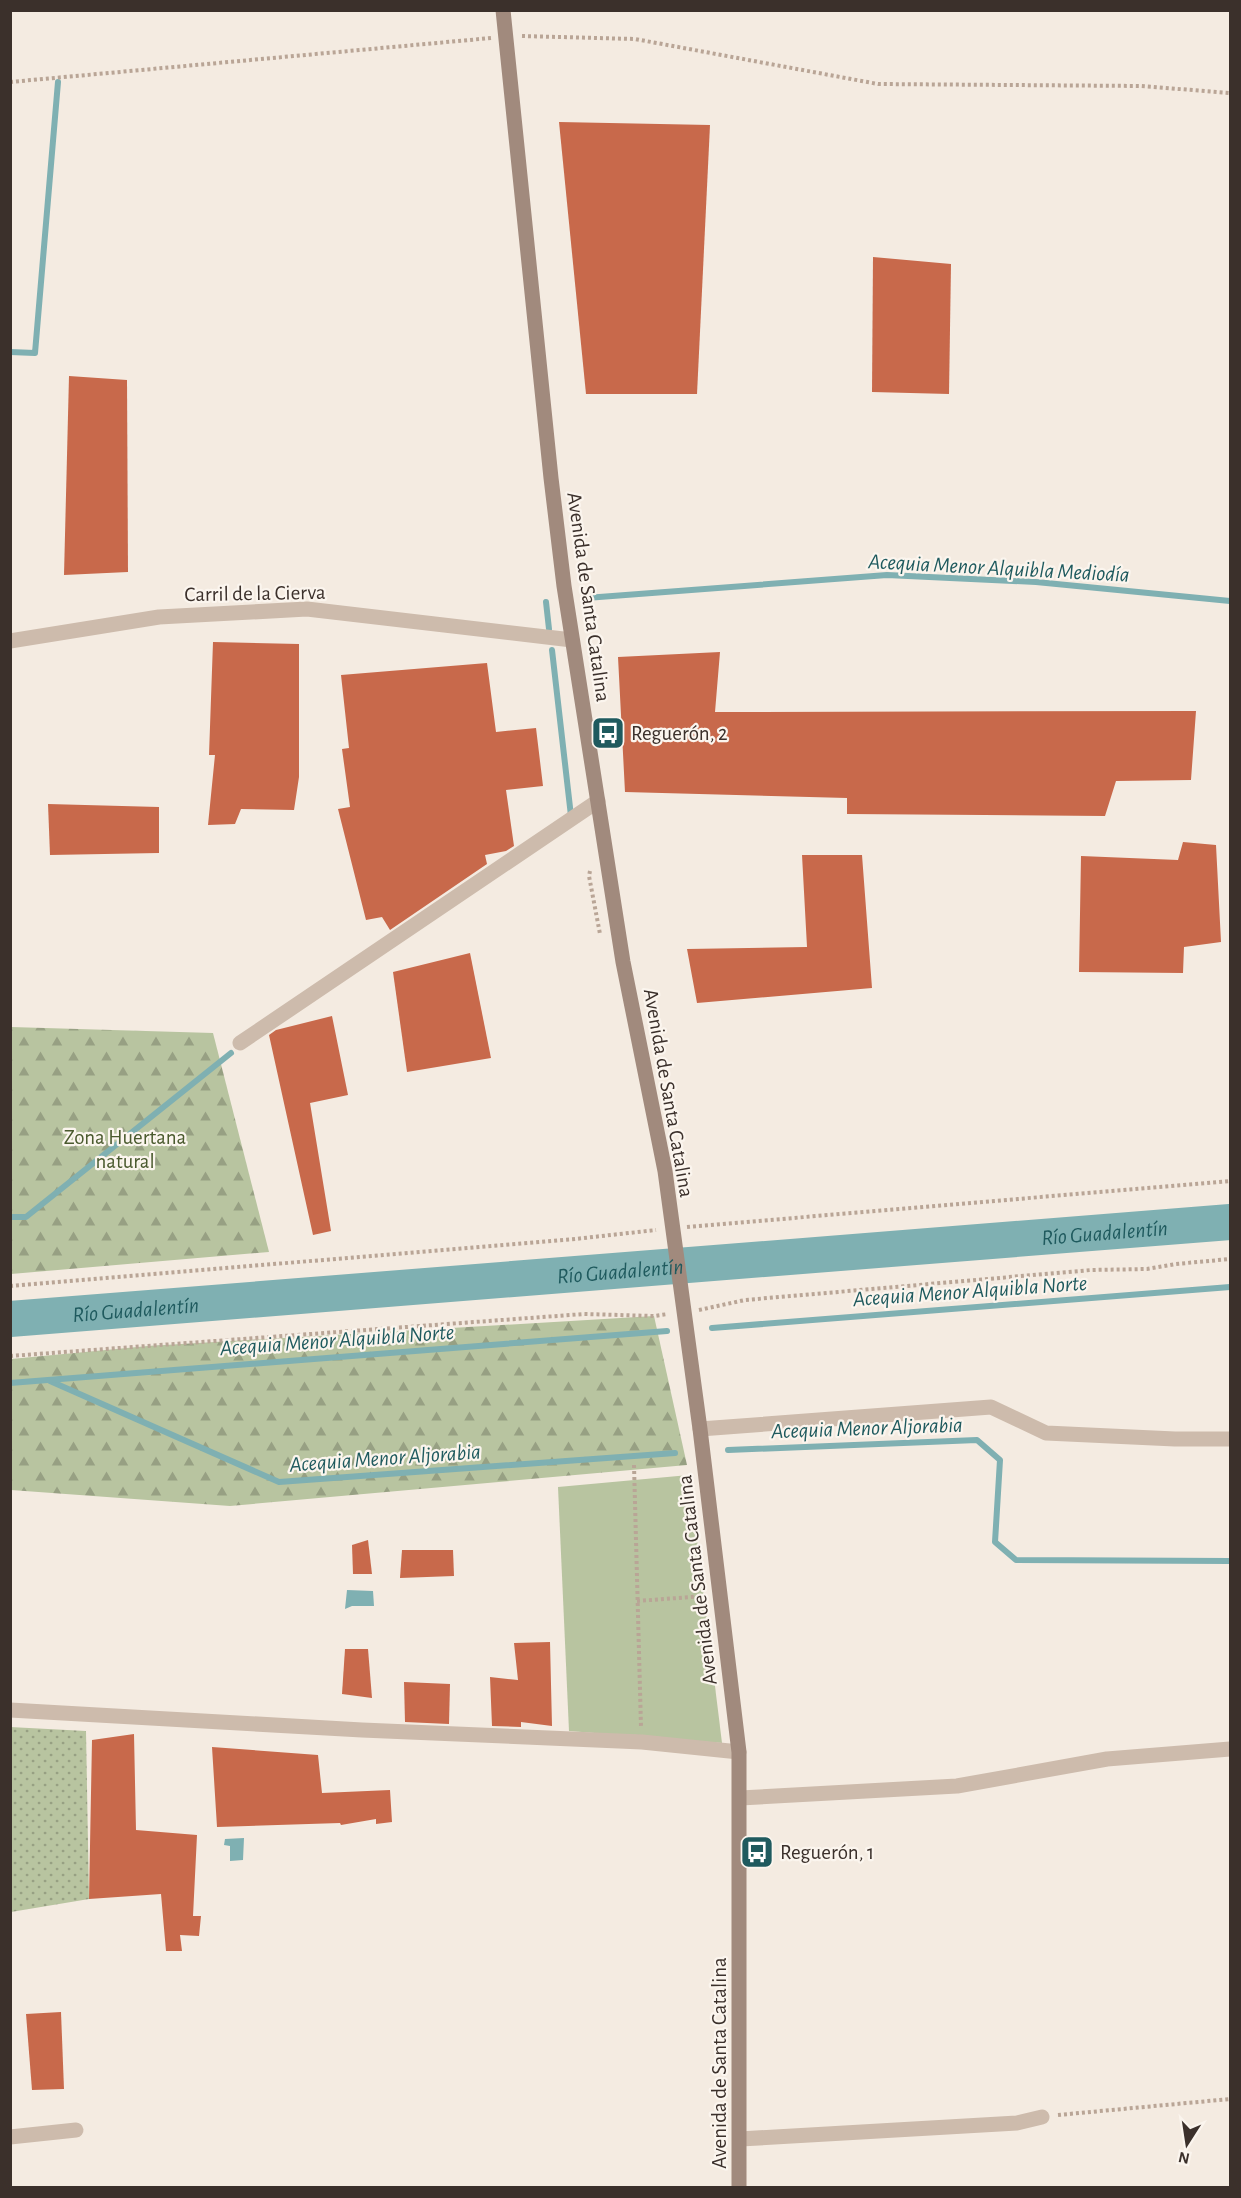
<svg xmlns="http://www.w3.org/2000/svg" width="1241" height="2198" font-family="'Alegreya Sans',sans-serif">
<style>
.grass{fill:#b8c4a0}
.forest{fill:url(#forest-firs)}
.park{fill:url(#park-dots)}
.water{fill:#7fb0b2}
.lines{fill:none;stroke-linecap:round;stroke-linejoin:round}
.stream{stroke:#7fb0b2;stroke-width:6}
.river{stroke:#7fb0b2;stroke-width:36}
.building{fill:#c8694b}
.path{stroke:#b9a596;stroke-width:4;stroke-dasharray:3 3;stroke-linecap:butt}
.minor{stroke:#cdbbac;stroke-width:15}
.secondary{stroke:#a18a7d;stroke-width:15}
.labels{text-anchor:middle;stroke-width:4.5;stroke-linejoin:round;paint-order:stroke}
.street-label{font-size:21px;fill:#3b302b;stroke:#fbf5ee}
.poi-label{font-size:21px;fill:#3b302b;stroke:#fbf5ee;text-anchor:start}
.park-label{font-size:21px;fill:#4a5a2e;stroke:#fbf5ee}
.water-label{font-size:22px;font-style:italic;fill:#1f5a5e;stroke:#fbf5ee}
</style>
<defs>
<pattern id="forest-firs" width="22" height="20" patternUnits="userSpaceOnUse" patternTransform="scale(1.5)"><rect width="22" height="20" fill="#b8c4a0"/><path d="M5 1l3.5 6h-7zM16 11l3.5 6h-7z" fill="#97a083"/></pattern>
<pattern id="park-dots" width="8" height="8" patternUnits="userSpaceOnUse" patternTransform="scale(1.5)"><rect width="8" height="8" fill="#b8c4a0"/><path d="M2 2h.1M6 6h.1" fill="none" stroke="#97a083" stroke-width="1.8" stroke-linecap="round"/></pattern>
</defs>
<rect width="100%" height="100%" fill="#f4ebe1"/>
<!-- grass -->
<path class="grass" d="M689,1475l33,268 -153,-12 -11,-244z"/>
<!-- forest -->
<g class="forest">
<path d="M11,1027l202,6 56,219 -258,22z"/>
<path d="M654,1316l33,149 -457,41 -219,-16v-131l137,-13z"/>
</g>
<!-- park -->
<path class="park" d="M10,1727l76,4 3,168 -78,13z"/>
<!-- water -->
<g class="water">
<path d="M347,1590l26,1 1,15h-22l-7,3z"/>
<path d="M244,1838l-1,22 -13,1v-15l-6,-1 1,-6z"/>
</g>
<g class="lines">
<!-- stream -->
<g class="stream">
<path d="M10,352l25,1 23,-271"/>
<path d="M586,598l301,-23 149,7 194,19"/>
<path d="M546,602l3,27"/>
<path d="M552,650l19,166"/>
<path d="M10,1217h16l205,-164"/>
<path d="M712,1328l518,-41"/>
<path d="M50,1381l229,101 396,-29"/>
<path d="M10,1383l657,-52"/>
<path d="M728,1450l249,-10 23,20 -5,82 21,18 214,1"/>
</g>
<!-- river -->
<path class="river" id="s1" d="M10,1319l1220,-97"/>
</g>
<!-- building -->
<g class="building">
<path d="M559,122l151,3 -13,269h-111z"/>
<path d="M873,257l78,7 -2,130 -77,-2z"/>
<path d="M69,376l58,4 1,192 -64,3z"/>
<path d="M213,642l86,2v133l-5,33 -53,-1 -6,15 -27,1 7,-70h-6z"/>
<path d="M720,652l-5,60 481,-1 -5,69 -75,1 -11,35 -258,-2v-16l-222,-6 -7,-135z"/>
<path d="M487,663l9,69 40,-4 7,58 -37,4 8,56 -8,5 -21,4 2,9 -97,66 -8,-13 -16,3 -28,-111 12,-2 -8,-58 7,-1 -8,-73z"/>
<path d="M48,804l111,3v46l-109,2z"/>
<path d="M1183,842l33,3 5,97 -37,5 -1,26 -104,-1 2,-116 97,4z"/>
<path d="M802,855h60l10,133 -175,15 -10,-54 120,-2z"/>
<path d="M470,953l21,105 -84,14 -14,-100z"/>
<path d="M332,1016l16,79 -38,8 21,128 -18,4 -44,-200 7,-5z"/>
<path d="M368,1540l4,34h-19l-1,-29z"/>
<path d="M402,1550h51l1,26 -54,2z"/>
<path d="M550,1642l2,84 -31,-4v5l-29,-1 -2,-49 28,3 -4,-37z"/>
<path d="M345,1649h23l4,49 -30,-4z"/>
<path d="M404,1682l46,2 -1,40 -44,-2z"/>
<path d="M134,1734l2,96 61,5 -4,81h8l-2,20 -19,-1 2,16h-16l-5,-57 -72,5 3,-159z"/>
<path d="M212,1747l106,8 4,38 68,-3 2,32 -16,2v-5l-35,6 -1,-2 -123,4z"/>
<path d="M61,2012l3,77 -32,1 -6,-76z"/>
</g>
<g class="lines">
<!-- path -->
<g class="path">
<path d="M522,36l113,3 243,45 263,2 89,7"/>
<path d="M10,82l481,-44"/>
<path d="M590,871l-1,5 11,58"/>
<path d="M687,1227l543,-46"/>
<path d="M10,1286l565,-47 81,-9"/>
<path d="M699,1310l46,-10 346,-30 56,-1 29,-5 54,-5"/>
<path d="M10,1356l574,-42 70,2 14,-2"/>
<path d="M634,1465l7,262"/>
<path d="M637,1601l68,-5"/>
<path d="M1058,2115l172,-16"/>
</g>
<!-- minor -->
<g class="minor">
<path d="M10,641l149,-24 148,-8 265,31"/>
<path d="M240,1043l358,-242"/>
<path d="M700,1429l291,-22 55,26 129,6h55"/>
<path d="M10,1710l352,20 280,12 97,10"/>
<path d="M740,1798l217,-12 150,-27 123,-10"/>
<path d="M10,2137l66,-7"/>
<path d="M740,2139l277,-16 25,-6"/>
</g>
<!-- secondary -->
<path class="secondary" d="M503,10l48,468 13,108 59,376 42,209 35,258 39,323v436"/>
</g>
<!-- icons -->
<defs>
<g id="bus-square" transform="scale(1.725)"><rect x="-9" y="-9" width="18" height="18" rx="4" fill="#1f5a5e" stroke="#fbf5ee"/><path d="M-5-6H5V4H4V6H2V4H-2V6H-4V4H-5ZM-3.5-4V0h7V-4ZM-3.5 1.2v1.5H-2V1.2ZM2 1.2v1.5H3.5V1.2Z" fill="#fff"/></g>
</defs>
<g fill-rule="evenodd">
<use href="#bus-square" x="608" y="733"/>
<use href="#bus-square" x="757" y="1852"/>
</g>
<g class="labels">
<!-- street labels -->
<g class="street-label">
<text transform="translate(255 593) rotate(-1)" y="7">Carril de la Cierva</text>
<text transform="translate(589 597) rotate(82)" y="7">Avenida de Santa Catalina</text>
<text transform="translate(669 1093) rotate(80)" y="7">Avenida de Santa Catalina</text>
<text transform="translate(697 1580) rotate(-97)" y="7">Avenida de Santa Catalina</text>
<text transform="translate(719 2063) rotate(-90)" y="7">Avenida de Santa Catalina</text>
</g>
<!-- poi labels -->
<g class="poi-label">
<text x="631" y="740">Reguerón, 2</text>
<text x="780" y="1859">Reguerón, 1</text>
</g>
<!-- park labels -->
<g class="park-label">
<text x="125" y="1144">Zona Huertana<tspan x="125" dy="24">natural</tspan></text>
</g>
<!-- water labels -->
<g class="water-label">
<text transform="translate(999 567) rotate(3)" y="8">Acequia Menor Alquibla Mediodía</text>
<text dy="8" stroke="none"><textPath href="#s1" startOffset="1098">Río Guadalentín</textPath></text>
<text dy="8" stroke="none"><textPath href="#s1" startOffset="612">Río Guadalentín</textPath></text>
<text transform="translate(970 1290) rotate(-4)" y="8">Acequia Menor Alquibla Norte</text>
<text dy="8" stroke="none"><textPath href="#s1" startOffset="126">Río Guadalentín</textPath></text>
<text transform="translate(337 1339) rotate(-4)" y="8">Acequia Menor Alquibla Norte</text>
<text transform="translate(867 1427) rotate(-2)" y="8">Acequia Menor Aljorabia</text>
<text transform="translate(385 1457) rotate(-4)" y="8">Acequia Menor Aljorabia</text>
</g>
</g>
<!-- border -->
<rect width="1241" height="2198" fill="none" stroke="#3b302b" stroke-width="24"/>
<!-- north arrow -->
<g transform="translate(1187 2144) rotate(192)" stroke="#fbf5ee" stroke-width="4.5" paint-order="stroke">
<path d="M0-4.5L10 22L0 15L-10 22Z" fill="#3b302b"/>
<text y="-9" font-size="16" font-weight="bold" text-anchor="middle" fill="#3b302b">N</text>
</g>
</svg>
